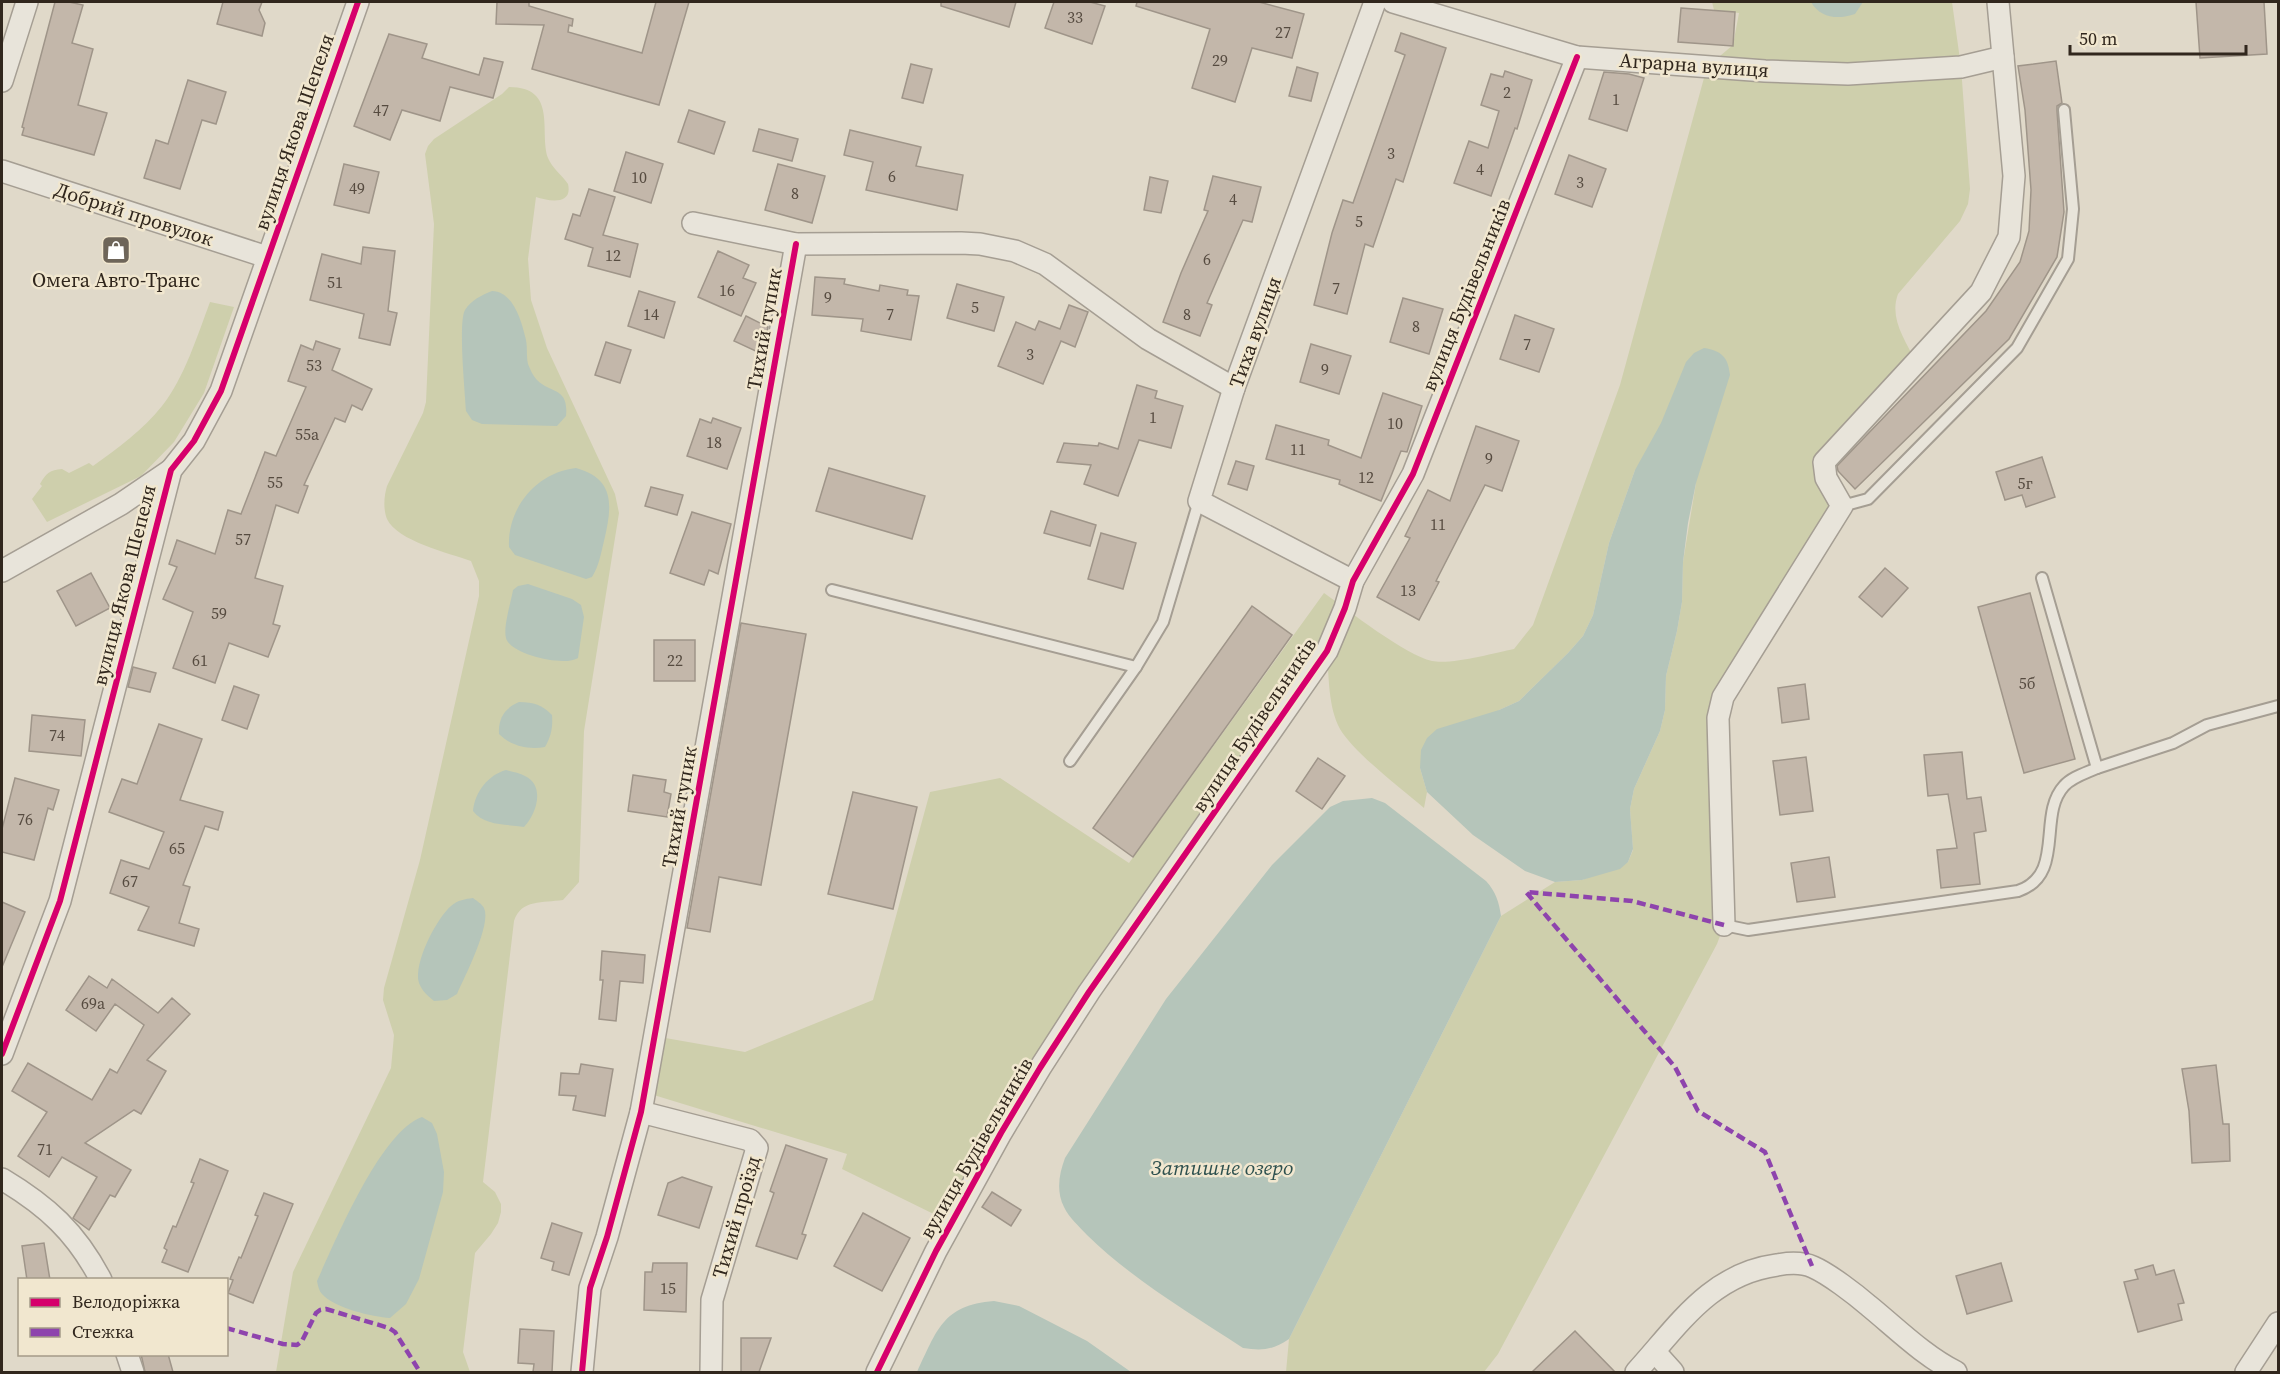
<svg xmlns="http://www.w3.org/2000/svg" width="2280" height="1374" font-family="'Source Serif 4',serif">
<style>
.green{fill:#cecfac}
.water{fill:#b5c5ba}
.building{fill:#c3b7aa;stroke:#9f9589;stroke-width:1.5}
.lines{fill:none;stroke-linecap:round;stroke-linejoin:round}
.service-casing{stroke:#a59e93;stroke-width:14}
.minor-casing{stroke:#a59e93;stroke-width:24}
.service{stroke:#e8e4da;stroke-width:10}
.minor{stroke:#e8e4da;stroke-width:21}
.quiet{stroke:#8e44ad;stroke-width:4.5;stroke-dasharray:9 4.5;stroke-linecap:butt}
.cycleway-casing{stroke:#f1e7cf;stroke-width:10}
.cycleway{stroke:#d6006c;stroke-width:6}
.labels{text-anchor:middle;stroke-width:5;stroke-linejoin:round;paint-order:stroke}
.number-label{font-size:16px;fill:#564b40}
.street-label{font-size:20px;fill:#31271d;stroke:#f1e7cf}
.poi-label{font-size:20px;fill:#31271d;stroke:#f1e7cf}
.water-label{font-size:21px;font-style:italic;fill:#2d504e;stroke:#f1e7cf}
</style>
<rect width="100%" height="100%" fill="#e0d9c9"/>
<!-- green -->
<g class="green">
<path d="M1712,2h240l9,65 9,122 -2,15 -8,17 -62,73c-9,24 7,46 18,68l-92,100 18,44 -119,191 1,228 -7,19 -219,410 -14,18h-198l3,-33 212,-423 54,-34 27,-2 46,-18 5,-12 -3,-41 4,-20 26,-58 5,-21 1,-34 11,-45 5,-29 1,-40 13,-79 -61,-13 -26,73 -16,72 -10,21 -15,17 -49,48 -20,9 -79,58 7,24 -3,16c-23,-20 -70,-55 -84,-79 -12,-22 -11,-52 -13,-77l-238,340 -137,231 -110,-54 5,-15 -203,-62 10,-56 91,16 128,-52 57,-208 70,-14 129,85 195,-270c24,17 81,62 108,68 19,4 62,-8 82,-12l19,-24 87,-240 87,-318 26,-22 6,-32 -25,-3z"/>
<path d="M509,87c49,0 30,45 39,71 4,10 14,17 20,26 5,22 -20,17 -32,13l-8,62 3,41 16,48 68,146 4,19 -35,218 -5,151 -16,18c-20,3 -42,-1 -49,21l-31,261 12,10 6,12v8l-3,11 -7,11 -16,19 -12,99 7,20h-194l17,-100 98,-204 3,-33 -11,-35 1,-12 36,-128 59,-264v-15l-8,-20c-22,-8 -74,-20 -84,-42 -4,-10 -3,-23 0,-33l36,-73 3,-11 8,-178 -9,-70 3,-8 6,-7 68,-45z"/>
<path d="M210,302l24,5 -30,86 -30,49 -33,34 -94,46 -15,-23 10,-13 -2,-2c6,-11 10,-14 22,-15l7,4 20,-10 4,3c25,-18 50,-36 69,-60 22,-27 36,-72 48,-104z"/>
</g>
<!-- water -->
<g class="water">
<path d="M1811,2h52l-8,12c-17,6 -35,4 -44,-12z"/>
<path d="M492,291c20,0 29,28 33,45 3,9 1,19 3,28 2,5 5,12 9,16 14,14 32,7 29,36l-9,10 -75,-2 -10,-4 -6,-9c-1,-19 -8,-89 -1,-101 6,-10 17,-15 27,-19z"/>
<path d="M1704,348c18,3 24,9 26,27l-34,108 -8,40 -5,39 -1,40 -5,29 -11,45 -1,34 -5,21 -26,58 -4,20 3,40 -5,13 -8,7 -38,11 -27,2 -30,-11 -52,-36 -46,-43 -7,-24 1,-18 6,-12 10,-9 62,-19 20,-9 49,-48 15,-17 10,-21 16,-72 26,-73 26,-47 25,-61 8,-9z"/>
<path d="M576,468c40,11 36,39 28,73 -3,12 -5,25 -12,36l-6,2 -71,-24 -6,-8c-2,-39 28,-75 67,-79z"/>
<path d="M528,584l44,15 9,6 3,12 -6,41c-13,9 -68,-3 -72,-20 -3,-11 5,-36 7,-48l5,-4z"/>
<path d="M519,702c15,0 23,3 33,13 1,13 -1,21 -7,32 -17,3 -34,-1 -46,-13 -1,-16 6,-26 20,-32z"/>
<path d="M506,770c6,2 14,3 19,6 21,10 11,39 -1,51 -18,-3 -40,-1 -51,-16 2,-19 15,-36 33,-41z"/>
<path d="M1372,798l13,5 101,78c10,11 13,21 15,35l-212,423c-16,11 -27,12 -46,9 -53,-35 -110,-68 -156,-113 -8,-9 -18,-17 -23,-28 -8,-16 -5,-33 1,-49l101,-159 106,-134 58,-58 13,-6z"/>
<path d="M473,898c4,3 9,6 11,10 8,16 -20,70 -27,86l-10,6 -13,1c-6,-5 -12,-10 -15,-18 -6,-20 18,-65 32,-77 7,-6 14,-7 22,-8z"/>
<path d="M422,1117l10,6 5,11 7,38 -1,20 -24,87 -13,25 -16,14c-17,-1 -56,-10 -68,-24 -3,-3 -4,-8 -5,-13 19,-41 63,-149 105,-164z"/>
<path d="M994,1301l25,5 68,35 44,31h-214c20,-41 25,-67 77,-71z"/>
</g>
<!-- building -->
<g class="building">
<path d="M55,2h14l14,3 -11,38 21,6 -15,56 29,8 -13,42 -72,-20 2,-7 -2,-1z"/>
<path d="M223,2h39l-3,8 6,13 -3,13 -45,-12z"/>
<path d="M497,2h32v4l44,13 -1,7 -3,-1 -1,7 74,21 14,-51h33l-30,103 -127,-36 12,-44 -48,-1z"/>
<path d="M941,2h75l-7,25 -68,-21z"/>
<path d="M1054,2h36l15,4 -13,38 -47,-16z"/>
<path d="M1137,2h122l45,12 -12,44 -40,-10 -17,54 -43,-14 18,-59 -74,-23z"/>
<path d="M2196,2h68l3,52 -67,4z"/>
<path d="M1681,8l54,4 -2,34 -55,-4z"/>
<path d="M1401,33l45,15 -43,134 -7,-3 -23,68 -8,-3 -18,70 -33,-9 18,-72 11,-33 10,3 52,-148 -10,-4z"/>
<path d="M389,34l38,10 -5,14 57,17 5,-17 19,4 -10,36 -43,-11 -10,34 -38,-11 -12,30 -36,-14z"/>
<path d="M2056,61l6,42 -5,3v5l7,101 -7,45 -48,82 -154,150 -17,-18 -1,-5 149,-155 34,-49 9,-31 2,-41 -6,-80 -7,-44z"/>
<path d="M911,64l21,5 -9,34 -21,-5z"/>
<path d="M1297,67l21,6 -7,28 -22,-5z"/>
<path d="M1505,71l27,9 -15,49 -2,-1 -24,68 -37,-13 15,-42 19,7 11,-37 -18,-6 10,-31 12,3z"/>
<path d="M1604,72l25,2 15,4 -17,53 -38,-12z"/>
<path d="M188,80l38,12 -10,32 -14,-4 -22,69 -36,-11 12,-38 12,4z"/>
<path d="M689,110l36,12 -11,32 -36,-12z"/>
<path d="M759,129l39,10 -6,22 -39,-10z"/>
<path d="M850,130l71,17 -5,19 47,9 -6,35 -91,-20 7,-28 -29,-7z"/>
<path d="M626,152l37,12 -12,39 -37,-12z"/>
<path d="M1569,155l37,14 -14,38 -37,-13z"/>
<path d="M344,164l35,8 -10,41 -35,-8z"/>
<path d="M778,164l47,12 -13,47 -47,-13z"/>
<path d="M1213,176l48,11 -9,35 -9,-2 -36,83 5,2 -12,31 -37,-14 18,-49 27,-62 -4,-1z"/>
<path d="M1150,177l18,4 -7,32 -17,-3z"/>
<path d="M589,189l26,8 -12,38 35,9 -8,33 -42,-11 5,-18 -28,-9 8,-25 7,2z"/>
<path d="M363,247l32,4 -7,60 9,2 -7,32 -31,-7 5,-24 -54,-14 12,-46 39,10z"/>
<path d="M718,251l31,14 -6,13 13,5 -15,33 -43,-19z"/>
<path d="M815,277l30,2 -1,5 35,7 1,-6 28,5 -1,5 12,1 -8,44 -50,-9 2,-12 -51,-4z"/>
<path d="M957,284l47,13 -10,34 -47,-13z"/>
<path d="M639,291l36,11 -11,36 -36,-12z"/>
<path d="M1403,298l40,11 -14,45 -39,-12z"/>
<path d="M1069,305l19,7 -13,35 -14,-6 -18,43 -45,-18 18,-44 19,8 4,-9 21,8z"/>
<path d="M1515,315l39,14 -15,43 -39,-13z"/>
<path d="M746,316l22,11 -6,27 -28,-13z"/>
<path d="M316,341l24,8 -8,21 40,19 -10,21 -10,-5 -7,17 -10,-4 -31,67 4,1 -10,27 -22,-8 -21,73 28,8 -10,38 7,2 -12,31 -39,-14 -14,40 -42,-15 20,-56 -30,-13 14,-32 -8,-3 8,-24 38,14 13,-44 13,4 24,-62 11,4 30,-69 -18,-6 13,-36 12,5z"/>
<path d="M606,342l25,8 -11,33 -25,-8z"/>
<path d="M1311,344l40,12 -12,38 -39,-12z"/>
<path d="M1137,385l20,6 -2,7 28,8 -12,42 -32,-8 -21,56 -34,-12 7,-19 -34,-3 7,-19 34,3 1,-3 19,6z"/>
<path d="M1383,393l39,13 -15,46 -6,-1 -20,50 -42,-17 1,-4 -74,-21 10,-34 53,15 -1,5 33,13z"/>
<path d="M713,418l28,10 -14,41 -40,-13 13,-37 11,4z"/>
<path d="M1476,426l43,15 -17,50 -17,-6 -49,96 3,1 -20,38 -42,-23 33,-59 -5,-2 23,-46 22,11z"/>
<path d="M2042,457l13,40 -29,10 -4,-12 -17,5 -9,-28z"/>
<path d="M1236,461l18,5 -7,24 -19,-6z"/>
<path d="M829,468l96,28 -13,43 -96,-28z"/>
<path d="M651,487l32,8 -6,20 -32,-9z"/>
<path d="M1051,511l45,14 -6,21 -46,-13z"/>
<path d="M692,512l39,12 -13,50 -9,-4 -5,15 -34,-12z"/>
<path d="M1101,533l35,10 -13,46 -35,-10z"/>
<path d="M1885,568l23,20 -26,29 -23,-20z"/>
<path d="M91,573l19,35 -34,18 -19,-35z"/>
<path d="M2030,593l45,166 -51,14 -46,-166z"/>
<path d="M1252,606l40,29 -159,222 -40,-29z"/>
<path d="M741,623l65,11 -45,251 -42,-8 -9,55 -23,-4z"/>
<rect x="654" y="640" width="41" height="41"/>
<path d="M133,667l23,6 -6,19 -22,-5z"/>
<path d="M1805,684l4,35 -27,4 -4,-35z"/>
<path d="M234,686l25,9 -12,34 -25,-9z"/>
<path d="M32,715l53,5 -4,36 -52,-5z"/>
<path d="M159,724l43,15 -22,61 43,12 -5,18 -13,-4 -22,59 7,2 -11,36 20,6 -5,17 -56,-16 11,-23 -39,-14 11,-33 28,9 15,-37 -55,-20 13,-33 15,5z"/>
<path d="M1962,752l5,47 14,-2 5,34 -12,2 6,51 -39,4 -4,-38 20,-2 -9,-54 -20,2 -4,-41z"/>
<path d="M1806,757l7,54 -33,4 -7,-54z"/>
<path d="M1318,758l27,18 -23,33 -26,-18z"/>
<path d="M633,775l33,5 -2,12 7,2 -4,23 -39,-6z"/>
<path d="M15,778l44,12 -6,20 -5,-2 -14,52 -32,-8v-23z"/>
<path d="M853,792l64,15 -24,102 -65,-15z"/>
<path d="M1829,857l6,40 -38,5 -6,-39z"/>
<path d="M2,902l23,10 -23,55z"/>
<path d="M602,951l43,4 -2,28 -23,-2 -4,40 -17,-2 4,-39h-3z"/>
<path d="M89,976l18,12 5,-9 46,34 14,-15 18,16 -43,46 19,11 -25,43 -7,-4 -49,33 46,27 -16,27 -5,-2 -21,35 -16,-12 24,-41 -35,-20 -13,20 -31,-21 29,-44 -35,-21 16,-28 64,37 18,-31 7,4 27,-48 -29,-21 -19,27 -30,-21z"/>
<path d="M581,1064l32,5 -8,47 -32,-6 3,-14 -17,-1 2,-22 18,1z"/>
<path d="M2216,1065l7,59h6l1,37 -38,2 -3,-52 -7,-42z"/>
<path d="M786,1145l41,14 -25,75 4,1 -9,24 -41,-13 18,-53 -4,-2z"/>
<path d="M200,1159l28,12 -40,101 -26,-10 5,-12 -3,-2 9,-22 3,1 18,-44 -3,-1z"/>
<path d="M682,1177l30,10 -13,41 -41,-13 10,-32z"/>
<path d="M992,1192l29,18 -10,16 -29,-19z"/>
<path d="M264,1193l29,11 -40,99 -25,-10 5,-13 -3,-1 9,-22 2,1 17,-42 -3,-1z"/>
<path d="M863,1213l47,25 -28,53 -48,-25z"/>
<path d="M552,1223l30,10 -13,42 -17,-5 2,-8 -13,-4z"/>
<path d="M44,1243l6,37h-23l-5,-34z"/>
<path d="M653,1263h34l-1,49 -42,-2 1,-38h7z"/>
<path d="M2001,1263l11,38 -45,13 -11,-38z"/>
<path d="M2153,1265l3,10 18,-5 10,33 -6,1 4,16 -44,12 -14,-50 14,-3 -3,-9z"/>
<path d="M520,1329l34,2 -2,41h-19l1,-8 -16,-1z"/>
<path d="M1575,1331l40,41h-83z"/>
<path d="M741,1338h30l-12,34h-18z"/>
<path d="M141,1354h27l5,18h-28z"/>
</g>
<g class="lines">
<!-- service casing -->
<g class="service-casing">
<g id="service">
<path d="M1842,506l26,-7 149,-151 51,-89 5,-50 -9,-99"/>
<path d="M2042,578l55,190 76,-25 34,-18 71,-19"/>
<path d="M832,590l304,77"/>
<path d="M1070,761l66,-94 27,-45 36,-121"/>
<path d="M1724,925l24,5 270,-39c48,-16 19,-76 46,-105 8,-9 22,-13 33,-18"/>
</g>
</g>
<!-- minor casing -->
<g class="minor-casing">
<g id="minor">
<path d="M1393,2l184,55 188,14 83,3 113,-7 42,-10"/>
<path d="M2,81l25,-79"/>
<path d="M2,171l265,86"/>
<path d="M693,223l103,21 165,-1 19,1 35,7 30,13 103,75 86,49"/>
<path d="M2,571l119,-67 50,-34"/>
<path d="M1353,581l-154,-80 35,-113 141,-386"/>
<path d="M1724,925l-6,-207 5,-21 119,-191 -16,-28 -2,-16 157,-170 28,-55 5,-61 -16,-174"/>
<path d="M2,1054l58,-153 111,-431 23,-29 27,-50 137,-389"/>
<path d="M641,1112l109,28 7,8 -45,152 -1,72"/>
<path d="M2,1179c45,27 74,53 99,101"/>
<path d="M1655,1352l18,20"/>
<path d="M127,1354l6,18"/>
<path d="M582,1372l8,-84 17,-51 34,-125 155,-868"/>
<path d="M877,1372l59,-121 65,-118 39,-65 49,-76 238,-341 18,-43 8,-27 60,-107 164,-417"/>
<path d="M1636,1372c42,-46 74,-98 141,-107 11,-2 25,-3 36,2 16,7 42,27 56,39 27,22 55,50 87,66"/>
<path d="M2246,1372l32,-49"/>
</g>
</g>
<!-- service -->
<use href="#service" class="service"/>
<!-- minor -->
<use href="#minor" class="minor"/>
<!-- quiet -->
<g class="quiet">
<path d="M1724,925l-92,-24 -106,-9 149,175 23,44 67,41 47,114"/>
<path d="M226,1328l57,16 14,1 5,-4 14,-28 4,-3 6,-1 63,19 6,4 25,40"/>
</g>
<!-- cycleway casing -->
<g class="cycleway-casing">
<g id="cycleway">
<path d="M2,1054l58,-153 111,-431 23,-29 27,-50 137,-389"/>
<path d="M582,1372l8,-84 17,-51 34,-125 155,-868"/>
<path d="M877,1372l59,-121 65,-118 39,-65 49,-76 238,-341 18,-43 8,-27 60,-107 164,-417"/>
</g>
</g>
<!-- cycleway -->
<use href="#cycleway" class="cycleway"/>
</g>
<!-- icons -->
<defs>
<g id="shop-square" transform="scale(1.5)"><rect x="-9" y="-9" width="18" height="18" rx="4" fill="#6e6559" stroke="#f1e7cf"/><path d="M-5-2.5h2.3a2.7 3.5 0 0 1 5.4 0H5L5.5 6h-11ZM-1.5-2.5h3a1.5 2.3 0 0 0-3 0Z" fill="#fff"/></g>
</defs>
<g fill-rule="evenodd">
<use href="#shop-square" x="116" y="250"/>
</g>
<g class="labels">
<!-- number labels -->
<g class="number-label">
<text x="1075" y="23">33</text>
<text x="1283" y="38">27</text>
<text x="1220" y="66">29</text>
<text x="1507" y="98">2</text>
<text x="1616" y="105">1</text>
<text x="381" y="116">47</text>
<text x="1391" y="159">3</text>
<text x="1480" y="175">4</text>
<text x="892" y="182">6</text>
<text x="639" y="183">10</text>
<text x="1580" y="188">3</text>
<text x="357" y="194">49</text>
<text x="795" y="199">8</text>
<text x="1233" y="205">4</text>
<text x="1359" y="227">5</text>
<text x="613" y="261">12</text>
<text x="1207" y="265">6</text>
<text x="335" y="288">51</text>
<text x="1336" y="294">7</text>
<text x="727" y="296">16</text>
<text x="828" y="303">9</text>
<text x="975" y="313">5</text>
<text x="651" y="320">14</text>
<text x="890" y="320">7</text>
<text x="1187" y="320">8</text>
<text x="1416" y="332">8</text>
<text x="1527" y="350">7</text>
<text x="1030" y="360">3</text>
<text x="314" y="371">53</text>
<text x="1325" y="375">9</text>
<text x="1153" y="423">1</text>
<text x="1395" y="429">10</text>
<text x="307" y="440">55а</text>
<text x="714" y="448">18</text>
<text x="1298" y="455">11</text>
<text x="1489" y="464">9</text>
<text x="1366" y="483">12</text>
<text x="275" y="488">55</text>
<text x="2025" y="489">5г</text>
<text x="1438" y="530">11</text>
<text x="243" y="545">57</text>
<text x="1408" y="596">13</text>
<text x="219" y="619">59</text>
<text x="200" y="666">61</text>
<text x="675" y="666">22</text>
<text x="2027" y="689">5б</text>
<text x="57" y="741">74</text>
<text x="25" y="825">76</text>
<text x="177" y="854">65</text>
<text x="130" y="887">67</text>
<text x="93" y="1009">69а</text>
<text x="45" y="1155">71</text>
<text x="668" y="1294">15</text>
</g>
<!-- street labels -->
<g class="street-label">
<text transform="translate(1694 65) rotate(4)" y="7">Аграрна вулиця</text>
<text transform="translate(294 132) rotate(-71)" y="7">вулиця Якова Шепеля</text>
<text transform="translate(134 214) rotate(18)" y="7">Добрий провулок</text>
<text transform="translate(1466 295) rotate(-68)" y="7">вулиця Будівельників</text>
<text transform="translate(764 329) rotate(-80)" y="7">Тихий тупик</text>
<text transform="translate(1255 332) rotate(-70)" y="7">Тиха вулиця</text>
<text transform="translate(124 585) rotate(-76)" y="7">вулиця Якова Шепеля</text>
<text transform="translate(1254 725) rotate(-56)" y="7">вулиця Будівельників</text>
<text transform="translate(679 807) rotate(-80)" y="7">Тихий тупик</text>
<text transform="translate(976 1148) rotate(-60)" y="7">вулиця Будівельників</text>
<text transform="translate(736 1217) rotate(-74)" y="7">Тихий проїзд</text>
</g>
<!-- poi labels -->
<g class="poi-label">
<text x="116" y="287">Омега Авто-Транс</text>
</g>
<!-- water labels -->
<g class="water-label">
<text x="1222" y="1175">Затишне озеро</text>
</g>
</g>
<!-- border -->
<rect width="2280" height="1374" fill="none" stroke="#31271d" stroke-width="6"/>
<!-- legend -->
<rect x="18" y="1278" width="210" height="78" fill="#f1e7cf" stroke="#a49a88" stroke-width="1.5"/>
<rect x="30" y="1298" width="30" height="9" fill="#d6006c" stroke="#a49a88" stroke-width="1.5"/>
<text x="72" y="1308" font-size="18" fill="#31271d">Велодоріжка</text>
<rect x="30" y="1328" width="30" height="9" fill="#8e44ad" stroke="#a49a88" stroke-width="1.5"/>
<text x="72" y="1338" font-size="18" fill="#31271d">Стежка</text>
<!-- scale -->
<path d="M2070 45v9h176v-9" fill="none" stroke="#31271d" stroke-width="3"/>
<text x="2079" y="45" font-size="18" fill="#31271d" stroke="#f1e7cf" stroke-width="4.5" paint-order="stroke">50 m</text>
</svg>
